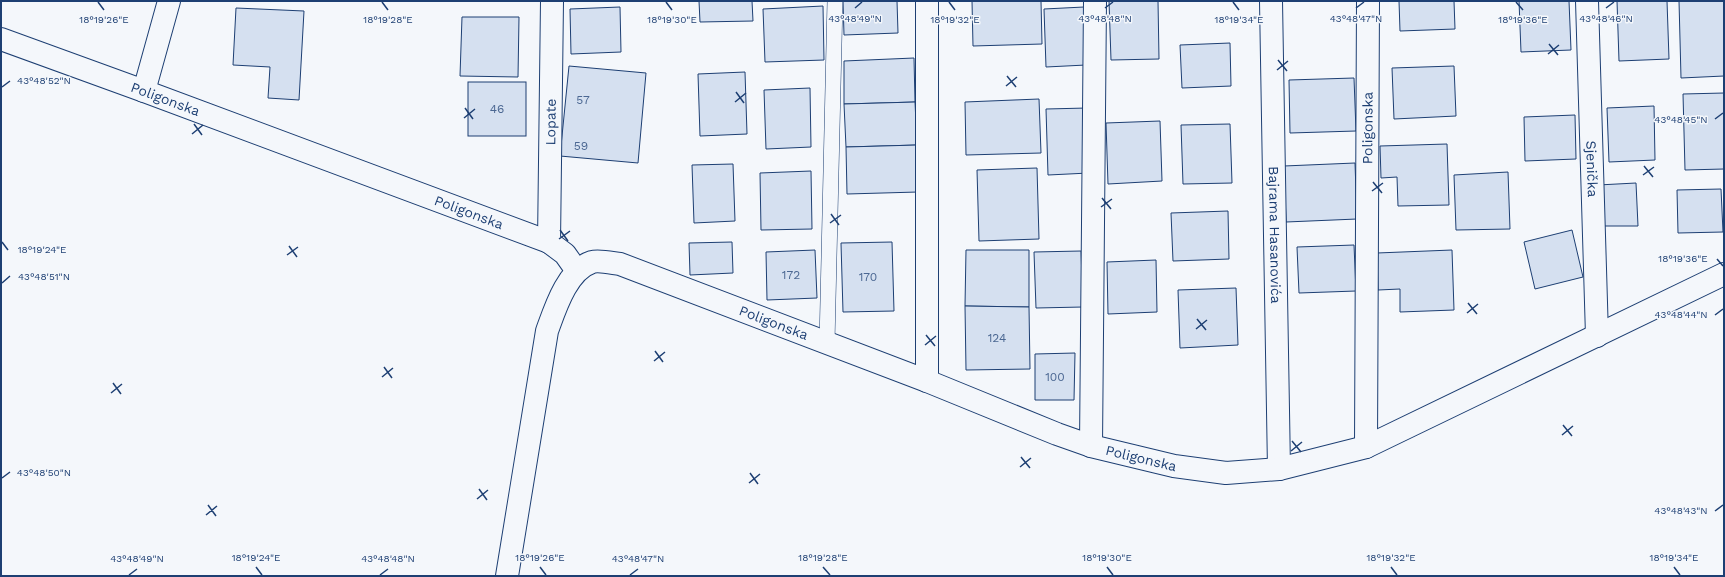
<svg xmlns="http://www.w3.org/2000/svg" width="1725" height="577" font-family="'Work Sans',sans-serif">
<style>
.building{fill:#d5e0f0;stroke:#1d3f73}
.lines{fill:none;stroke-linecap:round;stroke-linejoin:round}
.lane-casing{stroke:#1d3f73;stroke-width:16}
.street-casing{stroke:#1d3f73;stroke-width:24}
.secondary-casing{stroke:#1d3f73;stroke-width:24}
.lane{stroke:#f4f7fb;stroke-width:15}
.street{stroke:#f4f7fb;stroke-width:22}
.secondary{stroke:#f4f7fb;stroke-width:22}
.ticks{fill:none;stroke:#1d3f73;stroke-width:1.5}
.labels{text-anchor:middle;stroke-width:3;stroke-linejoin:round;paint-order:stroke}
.number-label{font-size:12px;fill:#4b6792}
.street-label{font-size:14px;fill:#1d3f73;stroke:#f4f7fb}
.ticks-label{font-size:10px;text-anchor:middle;fill:#1d3f73;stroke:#f4f7fb;stroke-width:3;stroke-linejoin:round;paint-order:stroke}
</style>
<rect width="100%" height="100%" fill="#f4f7fb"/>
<!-- building -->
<g class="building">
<path d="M699,1h53l1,20 -53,1z"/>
<path d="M843,1h54l1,32 -54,2z"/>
<path d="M972,1h69l1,43 -69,2z"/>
<path d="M1109,1h49l1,58 -48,1z"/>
<path d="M1399,1h55l1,28 -55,2z"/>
<path d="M1519,1h50l2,49 -50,2z"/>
<path d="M1617,1h50l2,58 -50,2z"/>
<path d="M1679,1h45v75l-43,2z"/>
<path d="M823,6l1,54 -59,2 -2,-53z"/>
<path d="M620,7l1,45 -50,2 -1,-45z"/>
<path d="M1084,7l2,58 -40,2 -2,-58z"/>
<path d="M236,8l68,3 -5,89 -31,-2 2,-31 -37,-2z"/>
<path d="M462,17h57l-1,60 -58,-1z"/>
<path d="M1230,43l1,43 -49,2 -2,-43z"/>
<path d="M914,58l1,44 -71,2v-43z"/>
<path d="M569,66l77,7 -8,90 -78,-7z"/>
<path d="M1454,66l2,50 -62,3 -2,-51z"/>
<path d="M745,72l2,62 -47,2 -2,-62z"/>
<path d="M1354,78l2,53 -66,2 -1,-53z"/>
<rect x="468" y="82" width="58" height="54"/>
<path d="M810,88l1,59 -45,2 -2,-59z"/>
<path d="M1724,93v76l-39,1 -2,-76z"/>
<path d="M1039,99l2,54 -75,2 -1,-53z"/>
<path d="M915,102l2,43 -71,2 -2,-43z"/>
<path d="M1654,106l1,54 -46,2 -2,-54z"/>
<path d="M1087,108l2,65 -41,2 -2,-66z"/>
<path d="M1575,115l1,44 -51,2 -1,-44z"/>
<path d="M1160,121l2,60 -54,3 -2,-61z"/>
<path d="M1230,124l2,59 -49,1 -2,-59z"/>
<path d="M1447,144l2,61 -51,1 -1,-29 -16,1 -1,-32z"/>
<path d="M917,145l1,47 -71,2 -1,-47z"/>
<path d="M1355,163l2,56 -71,3 -2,-56z"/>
<path d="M733,164l2,57 -41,2 -2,-58z"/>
<path d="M1037,168l2,71 -60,2 -2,-71z"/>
<path d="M811,171l1,58 -51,1 -1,-57z"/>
<path d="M1508,172l2,57 -54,1 -2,-55z"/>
<path d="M1636,183l2,43h-39l-1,-41z"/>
<path d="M1721,189l2,43 -45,1 -1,-43z"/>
<path d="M1228,211l1,48 -56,2 -2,-48z"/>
<path d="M1572,230l11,47 -48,12 -11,-47z"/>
<path d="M732,242l1,31 -43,2 -1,-32z"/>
<path d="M892,242l2,69 -51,1 -2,-69z"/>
<path d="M1354,245l2,46 -57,2 -2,-46z"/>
<path d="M815,250l2,48 -50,2 -1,-48z"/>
<path d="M966,250h63v57l-64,-1z"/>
<path d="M1452,250l2,60 -54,2v-23l-22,1 -1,-37z"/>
<path d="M1081,251l2,56 -47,1 -2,-56z"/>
<path d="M1156,260l1,52 -49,2 -1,-52z"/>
<path d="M1236,288l2,57 -58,3 -2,-58z"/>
<path d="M965,306l64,1 1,62 -64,1z"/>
<path d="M1075,353l-1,47h-39v-46z"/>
</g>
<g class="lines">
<!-- lane casing -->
<g class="lane-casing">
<path id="lane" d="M827,343l8,-342"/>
</g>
<!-- street casing -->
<g class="street-casing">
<g id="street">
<path id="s1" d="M1271,1l8,468"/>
<path id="s2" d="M1587,1l10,335"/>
<path id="s3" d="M1,39l143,52 405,151 16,12 12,17"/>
<path d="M144,91l25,-90"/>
<path id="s4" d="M549,242l3,-241"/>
<path d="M927,381v-380"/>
<path d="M1091,446l4,-445"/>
<path id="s5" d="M1366,447l2,-446"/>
</g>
</g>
<!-- secondary casing -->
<g class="secondary-casing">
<g id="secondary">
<path id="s6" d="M507,576l40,-245c8,-22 20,-61 45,-69 7,-2 20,1 28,2l307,117 130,53 34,12 83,20 52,7 53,-4 87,-22 358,-173"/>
</g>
</g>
<!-- lane -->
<use href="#lane" class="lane"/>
<!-- street -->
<use href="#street" class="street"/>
<!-- secondary -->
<use href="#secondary" class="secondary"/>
</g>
<!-- ticks -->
<path class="ticks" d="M98,2l6,8M382,2l6,8M666,2l6,8M949,2l6,8M1233,2l6,8M1516,2l7,8M855,8l7,-6M1105,8l8,-6M1356,8l8,-6M1606,8l8,-6M1549,44l9,11M1548,54l11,-9M1278,60l9,11M1277,70l11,-9M1007,76l9,11M1006,86l11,-9M2,87l8,-6M736,92l8,11M735,102l11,-9M465,108l8,11M464,118l11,-9M1715,119l8,-6M194,124l8,11M192,134l11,-9M1644,166l9,11M1643,175l11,-8M1373,182l9,11M1372,191l11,-8M1102,198l9,11M1101,207l11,-8M831,214l8,11M830,223l11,-8M560,230l8,11M559,239l11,-8M2,242l6,8M289,246l8,11M287,255l11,-8M1717,259l6,7M2,283l8,-7M1468,303l9,11M1467,313l11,-9M1715,315l8,-6M1197,319l9,11M1196,329l11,-9M926,335l9,11M925,345l11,-9M655,351l8,11M654,361l11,-9M384,367l8,11M382,377l11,-9M113,383l8,11M111,393l11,-9M1563,425l9,11M1562,435l11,-9M1292,441l9,11M1291,451l11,-9M1021,457l9,11M1020,467l11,-9M750,473l8,11M2,478l8,-6M749,483l11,-9M479,489l8,11M477,499l11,-9M208,505l8,11M1715,511l8,-6M206,515l11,-9M256,567l6,8M540,567l6,8M823,567l7,8M1107,567l6,8M1391,567l6,8M1674,567l6,8M129,575l8,-6M380,575l8,-6M630,575l8,-6"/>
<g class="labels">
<!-- number labels -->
<g class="number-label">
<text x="583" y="104">57</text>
<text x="497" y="113">46</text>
<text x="581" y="150">59</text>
<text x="791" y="279">172</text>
<text x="868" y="281">170</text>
<text x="997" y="342">124</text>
<text x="1055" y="381">100</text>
</g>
<!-- street labels -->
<g class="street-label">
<text dy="5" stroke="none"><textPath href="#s3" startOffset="175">Poligonska</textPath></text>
<text dy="5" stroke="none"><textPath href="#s4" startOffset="120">Lopate</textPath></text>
<text dy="5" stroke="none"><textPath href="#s5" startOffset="319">Poligonska</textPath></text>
<text dy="5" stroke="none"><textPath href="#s2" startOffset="168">Sjenička</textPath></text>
<text dy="5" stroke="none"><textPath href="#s3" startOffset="499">Poligonska</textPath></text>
<text dy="5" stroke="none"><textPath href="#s1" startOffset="234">Bajrama Hasanovića</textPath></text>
<text dy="5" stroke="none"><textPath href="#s6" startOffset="526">Poligonska</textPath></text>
<text dy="5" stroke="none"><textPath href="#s6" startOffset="918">Poligonska</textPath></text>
</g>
</g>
<g class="ticks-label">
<text x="1606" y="22">43°48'46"N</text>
<text x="855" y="22">43°48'49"N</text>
<text x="1105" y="22">43°48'48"N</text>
<text x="1356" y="22">43°48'47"N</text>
<text x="1239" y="23">18°19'34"E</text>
<text x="1523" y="23">18°19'36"E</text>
<text x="104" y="23">18°19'26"E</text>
<text x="388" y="23">18°19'28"E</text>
<text x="672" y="23">18°19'30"E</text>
<text x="955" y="23">18°19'32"E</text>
<text x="44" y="84">43°48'52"N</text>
<text x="1681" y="123">43°48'45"N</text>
<text x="42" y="253">18°19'24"E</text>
<text x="1683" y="262">18°19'36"E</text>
<text x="44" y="280">43°48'51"N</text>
<text x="1681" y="318">43°48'44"N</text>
<text x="44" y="476">43°48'50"N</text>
<text x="1681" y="514">43°48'43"N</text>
<text x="256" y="561">18°19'24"E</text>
<text x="540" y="561">18°19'26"E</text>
<text x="823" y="561">18°19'28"E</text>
<text x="1107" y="561">18°19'30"E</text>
<text x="1391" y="561">18°19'32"E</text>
<text x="1674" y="561">18°19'34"E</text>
<text x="137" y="562">43°48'49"N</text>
<text x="388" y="562">43°48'48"N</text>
<text x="638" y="562">43°48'47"N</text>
</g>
<!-- border -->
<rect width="1725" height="577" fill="none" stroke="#1d3f73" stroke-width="4"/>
</svg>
